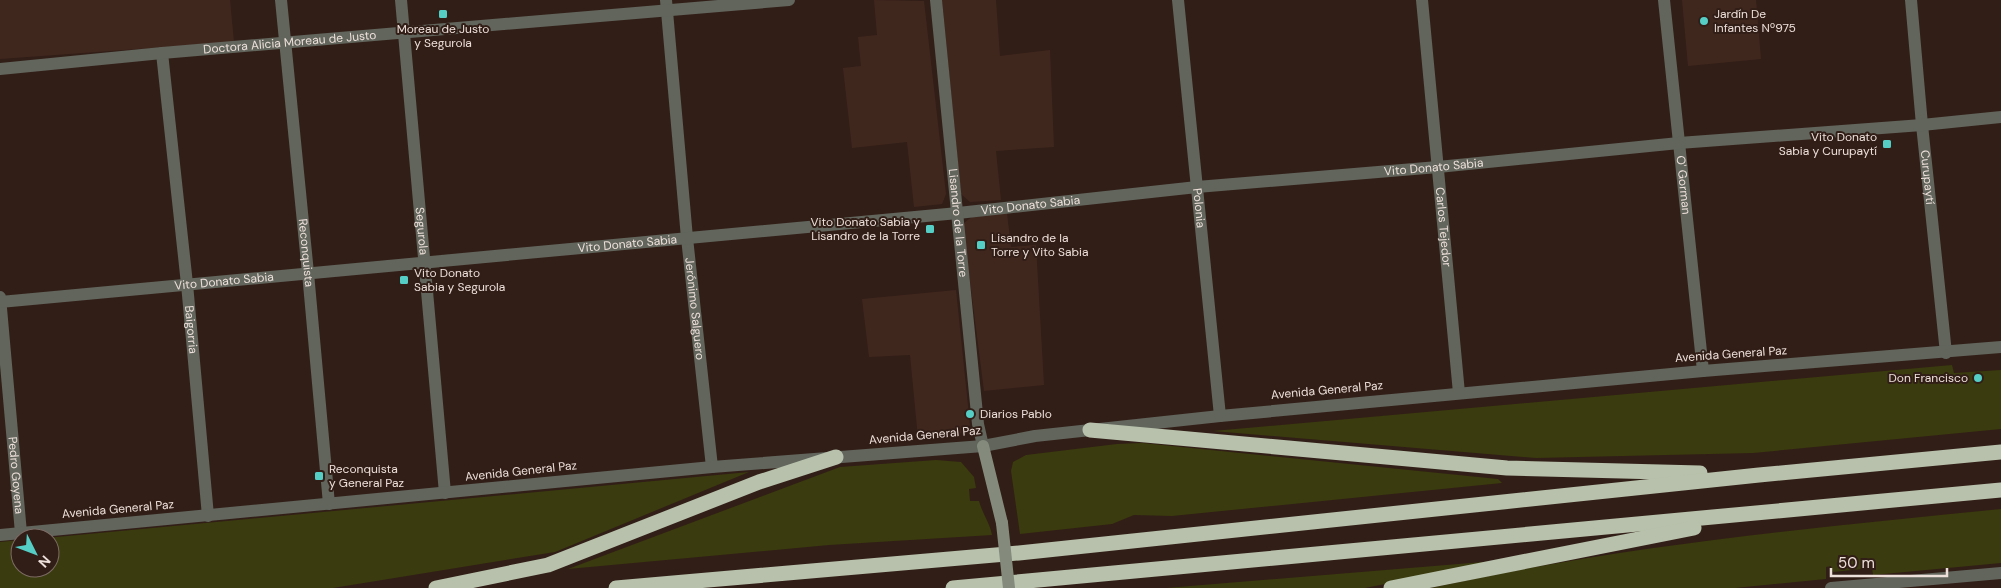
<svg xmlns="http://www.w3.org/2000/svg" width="2001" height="588" font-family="'DM Sans',sans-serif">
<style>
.built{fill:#40271e}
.green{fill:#3a3b0e}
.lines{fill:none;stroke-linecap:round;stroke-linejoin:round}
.minor{stroke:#61655c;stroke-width:12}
.tertiary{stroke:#61655c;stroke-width:12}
.secondary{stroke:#848b7c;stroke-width:12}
.motorway{stroke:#b7c1ab;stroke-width:15}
.secondary-bridge{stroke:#848b7c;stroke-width:12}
.poi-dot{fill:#55cec6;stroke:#311e17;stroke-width:2}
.labels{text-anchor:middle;stroke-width:4;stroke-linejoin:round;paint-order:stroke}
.poi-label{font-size:12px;fill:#eddfda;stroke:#311e17;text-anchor:start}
.street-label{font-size:12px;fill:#eddfda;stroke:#311e17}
</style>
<rect width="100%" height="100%" fill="#311e17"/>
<!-- built -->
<g class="built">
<path d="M0,0h230l4,42 -234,17z"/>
<path d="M874,0l50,1 22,193 -4,10 -28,3 -7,-65 -55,6 -9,-80 18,-2 -3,-29 19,-2z"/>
<path d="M942,0h54l4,56 50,-6 4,97 -58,4 5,49 -31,2 -9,-8z"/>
<path d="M1682,0h74l5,59 -73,7z"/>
<path d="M1007,213l4,34 25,-2 8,140 -60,6 -21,-165 2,-4 7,-5z"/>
<path d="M956,290l14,135 -6,8 -46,5 -8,-83 -41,2 -7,-58z"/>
</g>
<!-- green -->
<g class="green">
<path d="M1952,365l2,8 47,-3v59l-248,24 -217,5 -323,-27z"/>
<path d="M1142,443l356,36 4,4 -330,33 -38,-1 -22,9 -92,10 -9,-63 2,-9 13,-7 91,-11z"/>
<path d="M936,460l25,2 13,15 2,11 -7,1 1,12h9c3,12 11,22 13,34l-163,10 -261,24 272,-102z"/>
<path d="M749,472l-194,80 -222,36h-333v-46l20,-2v28h30v-30h-4z"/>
<path d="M2001,509v54l-128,12 -1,-7 -39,4 -2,-6 -5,1v12l-91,9h-304c187,-42 380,-60 570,-79z"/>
<path d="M1507,560l-142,28h-199z"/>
</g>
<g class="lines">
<!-- minor -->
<g class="minor">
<path id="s1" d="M281,0l27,273 21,231"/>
<path id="s2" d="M401,0l44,493"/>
<path id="s3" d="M666,0l21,238 25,229"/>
<path id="s4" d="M1422,0l37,393"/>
<path id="s5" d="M1664,0l39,371"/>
<path id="s6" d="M1911,0l11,125 24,228"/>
<path id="s7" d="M162,53l25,231 21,232"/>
<path id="s8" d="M0,69l162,-16 627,-53"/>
<path id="s9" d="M0,297l21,236"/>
<path id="s10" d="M0,302l958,-89 239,-26 241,-20 241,-24 243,-18 79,-8"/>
</g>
<!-- tertiary -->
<g class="tertiary">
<path id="s11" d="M936,0l42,424 5,22"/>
<path id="s12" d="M1178,0l42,416"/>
<path d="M0,535l712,-68 271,-21 52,-10 185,-20 483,-45 298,-24"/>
<path d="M1831,588l170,-15"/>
</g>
<!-- secondary -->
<path class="secondary" d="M983,446l19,77"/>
<!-- motorway -->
<g class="motorway">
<path d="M1090,430l417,38 193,5"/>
<path d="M436,588l112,-23 211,-83 77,-25"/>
<path d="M616,588l403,-35 740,-78 242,-23"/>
<path d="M953,588l1048,-98"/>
<path d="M1391,588l303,-60"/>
</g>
<!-- secondary-bridge -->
<path class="secondary-bridge" d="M1002,523l7,65"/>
</g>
<!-- markers -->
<g class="poi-dot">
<rect x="438" y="9" width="10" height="10" rx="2.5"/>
<circle cx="1704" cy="21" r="5"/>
<rect x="1882" y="139" width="10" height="10" rx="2.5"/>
<rect x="925" y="224" width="10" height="10" rx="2.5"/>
<rect x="976" y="240" width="10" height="10" rx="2.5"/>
<rect x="399" y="275" width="10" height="10" rx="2.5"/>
<circle cx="1978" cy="378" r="5"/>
<circle cx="970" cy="414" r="5"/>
<rect x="314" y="471" width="10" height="10" rx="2.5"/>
</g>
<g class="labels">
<!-- poi labels -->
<g class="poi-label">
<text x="1714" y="18">Jardín De<tspan x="1714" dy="14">Infantes Nº975</tspan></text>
<text x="443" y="33" text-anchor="middle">Moreau de Justo<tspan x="443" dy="14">y Segurola</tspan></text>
<text x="1877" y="141" text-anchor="end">Vito Donato<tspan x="1877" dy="14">Sabia y Curupaytí</tspan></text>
<text x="920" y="226" text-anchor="end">Vito Donato Sabia y<tspan x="920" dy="14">Lisandro de la Torre</tspan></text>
<text x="991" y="242">Lisandro de la<tspan x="991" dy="14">Torre y Vito Sabia</tspan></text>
<text x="414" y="277">Vito Donato<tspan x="414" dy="14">Sabia y Segurola</tspan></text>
<text x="1968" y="382" text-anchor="end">Don Francisco</text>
<text x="980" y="418">Diarios Pablo</text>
<text x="329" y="473">Reconquista<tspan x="329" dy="14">y General Paz</tspan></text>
</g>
<!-- street labels -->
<g class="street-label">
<text dy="4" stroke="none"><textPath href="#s8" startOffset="291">Doctora Alicia Moreau de Justo</textPath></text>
<text dy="4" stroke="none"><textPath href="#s10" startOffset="1440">Vito Donato Sabia</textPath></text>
<text dy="4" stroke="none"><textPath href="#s6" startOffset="178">Curupaytí</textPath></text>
<text dy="4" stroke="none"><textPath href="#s5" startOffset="186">O' Gorman</textPath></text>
<text dy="4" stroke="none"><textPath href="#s10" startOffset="1035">Vito Donato Sabia</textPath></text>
<text dy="4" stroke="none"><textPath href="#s12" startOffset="209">Polonia</textPath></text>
<text dy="4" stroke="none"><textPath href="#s11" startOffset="224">Lisandro de la Torre</textPath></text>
<text dy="4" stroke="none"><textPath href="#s4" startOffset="228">Carlos Tejedor</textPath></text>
<text dy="4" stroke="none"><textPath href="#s2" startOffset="232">Segurola</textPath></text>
<text dy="4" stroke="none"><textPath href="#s10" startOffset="630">Vito Donato Sabia</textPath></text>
<text dy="4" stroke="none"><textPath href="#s1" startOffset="254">Reconquista</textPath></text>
<text dy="4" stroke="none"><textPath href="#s10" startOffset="225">Vito Donato Sabia</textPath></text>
<text dy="4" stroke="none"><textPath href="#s3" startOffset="310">Jerónimo Salguero</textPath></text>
<text dy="4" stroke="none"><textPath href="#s7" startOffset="278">Baigorria</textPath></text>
<text transform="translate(1731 354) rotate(-4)" y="4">Avenida General Paz</text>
<text transform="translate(1327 390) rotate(-5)" y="4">Avenida General Paz</text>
<text transform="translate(925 435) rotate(-5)" y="4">Avenida General Paz</text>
<text transform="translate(521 471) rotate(-6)" y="4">Avenida General Paz</text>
<text dy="4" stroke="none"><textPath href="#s9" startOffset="179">Pedro Goyena</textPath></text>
<text transform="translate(118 509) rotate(-5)" y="4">Avenida General Paz</text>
</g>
</g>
<!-- north arrow -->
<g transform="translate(35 553) rotate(132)"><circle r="24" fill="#311e17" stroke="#7c6b65"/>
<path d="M0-4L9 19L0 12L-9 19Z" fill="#55cec6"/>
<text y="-8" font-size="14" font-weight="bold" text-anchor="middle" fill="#eddfda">N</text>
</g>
<!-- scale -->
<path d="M1831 568v8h116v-8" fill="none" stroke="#eddfda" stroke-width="2.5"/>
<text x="1838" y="568" font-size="15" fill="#eddfda" stroke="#311e17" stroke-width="4" paint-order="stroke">50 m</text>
</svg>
